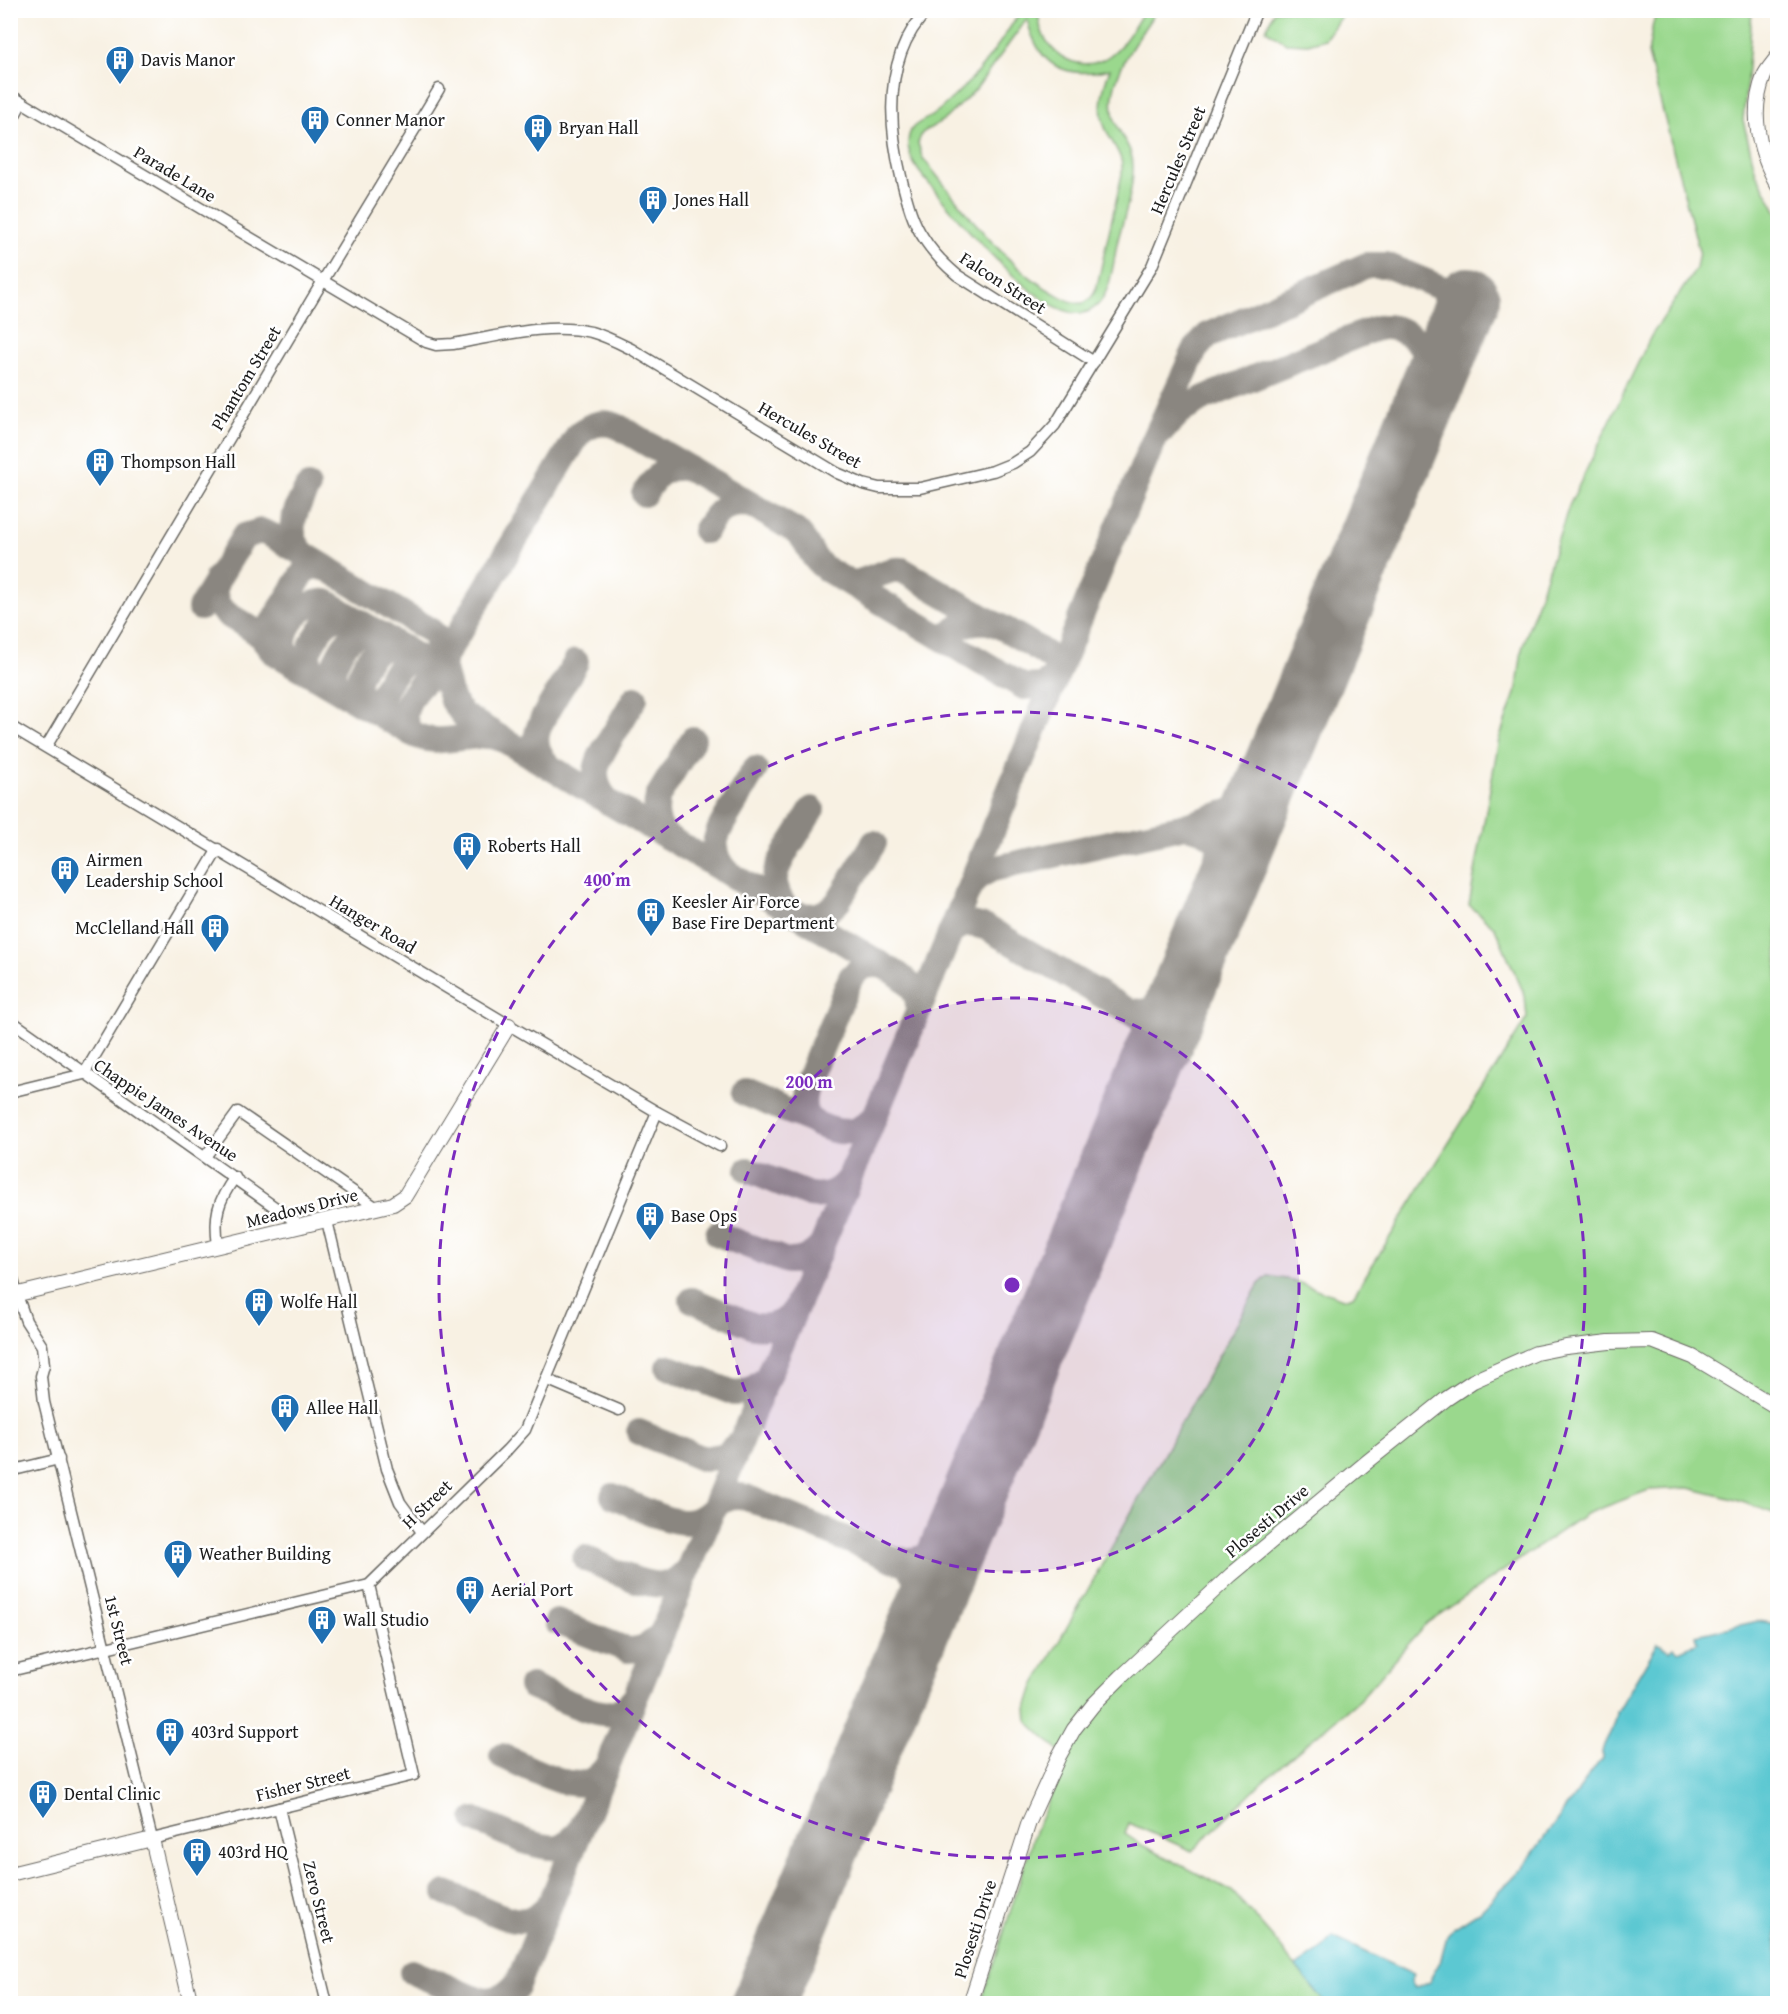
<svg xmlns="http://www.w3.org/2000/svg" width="1788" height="2014" font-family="'Gentium Book Plus',serif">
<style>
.green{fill:#9ad88d;stroke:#5b7a54;stroke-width:1.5;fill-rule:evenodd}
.water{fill:#5cc8d2;stroke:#3c7277;stroke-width:1.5}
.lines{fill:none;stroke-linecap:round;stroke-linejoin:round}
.taxiway{stroke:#8a8680;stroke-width:26}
.runway{stroke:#8a8680;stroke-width:64}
.minor-casing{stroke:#696762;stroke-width:13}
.tertiary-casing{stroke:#696762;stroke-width:16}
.minor{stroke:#fff;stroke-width:10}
.tertiary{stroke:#fff;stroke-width:14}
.ring{fill:none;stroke:#7b2cbf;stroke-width:3;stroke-dasharray:10 8}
.labels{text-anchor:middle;stroke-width:5;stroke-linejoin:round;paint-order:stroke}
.poi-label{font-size:18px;fill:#1c1c1c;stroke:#fff;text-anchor:start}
.street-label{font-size:18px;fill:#1c1c1c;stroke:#fff}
.centre{fill:#7b2cbf;stroke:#fff;stroke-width:3}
.ring-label{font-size:18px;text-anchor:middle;font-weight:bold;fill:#7b2cbf;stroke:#fff;stroke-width:5;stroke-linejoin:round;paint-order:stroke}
</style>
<rect width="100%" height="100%" fill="#fff"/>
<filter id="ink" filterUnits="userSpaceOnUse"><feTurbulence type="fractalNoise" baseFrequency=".0167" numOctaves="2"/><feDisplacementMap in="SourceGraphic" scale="12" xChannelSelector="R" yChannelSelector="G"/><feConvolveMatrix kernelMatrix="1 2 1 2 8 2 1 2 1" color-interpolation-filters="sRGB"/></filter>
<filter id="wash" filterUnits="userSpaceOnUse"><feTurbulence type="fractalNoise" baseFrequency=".008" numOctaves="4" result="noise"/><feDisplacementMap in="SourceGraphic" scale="24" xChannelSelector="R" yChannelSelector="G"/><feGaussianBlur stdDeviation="1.35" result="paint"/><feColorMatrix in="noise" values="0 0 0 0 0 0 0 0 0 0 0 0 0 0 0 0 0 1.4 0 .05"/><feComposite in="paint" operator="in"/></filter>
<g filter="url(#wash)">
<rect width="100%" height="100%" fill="#f8f1e3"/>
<!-- green -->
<g class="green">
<path d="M1021,11h18c-3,36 37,68 70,45 16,-11 25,-30 35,-45h12c-17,26 -38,52 -43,84 -5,36 21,45 20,73 0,25 -10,51 -16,76 -4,20 -6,55 -26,66 -43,25 -149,-110 -173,-140 -8,-12 -14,-26 -7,-40 5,-8 16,-10 23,-16 10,-7 19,-17 28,-25 23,-23 41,-51 59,-78zM1027,19c11,47 37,61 83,50 -8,21 -14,43 -2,65 7,14 16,23 14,40l-25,112c-3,7 -6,15 -14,17 -7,2 -15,-3 -22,-6 -59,-31 -98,-90 -139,-140l-4,-14 4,-10 23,-14 31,-30z"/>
<path d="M1274,11v-1l71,1 -20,28 -17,5 -22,-1 -20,-13z"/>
<path d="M1658,11h94l-5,69 -4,40 13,53 22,41 -1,1300 -44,-15 -44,-11 -40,2 -63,24 -159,109 -67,76 -98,83 -70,69 -63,-28 -4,11 15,10 92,47 41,47 52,65 -345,1 14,-40 41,-132 32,-73 -39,-37 -1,-14 7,-22 225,-402 9,-8 24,4 51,19 10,-3 174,-278 -2,-22 -30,-68 -26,-23 30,-166 18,-51 5,-39 47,-143 82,-170 45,-67 3,-18 -51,-197 5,-31z"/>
</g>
<!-- water -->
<path class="water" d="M1758,1621l19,3v379h-452l-29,-36 27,-19 10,-11 81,38 -3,7 4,6 14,-7 11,-19 7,-26 5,-7 28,-18 43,-44 79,-109c-2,-16 15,-29 15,-46l41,-69 12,8 3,-4 6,4 19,-9 -2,-7z"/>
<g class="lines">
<!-- taxiway -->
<g class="taxiway">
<path d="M1164,429l16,-17 24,-14 162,-66c6,-2 12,-5 18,-5 23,0 45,20 47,42 1,6 0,13 -1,19"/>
<path d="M644,494c13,-20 21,-30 47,-25"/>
<path d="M705,531c12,-20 21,-30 46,-26"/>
<path d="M304,554c-21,-20 -9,-45 4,-67"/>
<path d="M217,578c-10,37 18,37 40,55 6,5 10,12 15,18l139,82c32,18 60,-5 91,6"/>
<path d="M850,583c18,0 33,-15 52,-13l91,53"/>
<path d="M200,608l44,-72 17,-5 14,6 156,94 4,4 17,66 12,15 435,259c14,10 20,19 19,37"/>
<path d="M269,628l36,-58 9,-4 15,3"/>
<path d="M953,645l-1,-13c7,-9 29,-12 40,-9 10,3 53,29 60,36 3,4 5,8 6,13"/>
<path d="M442,661l136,-226c12,-12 26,-15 41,-8l177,104c15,13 12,25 30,38l198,118 17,-1 14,-8"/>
<path d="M293,663c-5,-5 -9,-10 -9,-17 -2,-22 22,-47 43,-44l104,63 15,13"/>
<path d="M317,677c-4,-6 -9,-14 -9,-22 1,-7 5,-13 8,-18 9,-16 18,-21 36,-20"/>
<path d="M342,692c-4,-5 -8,-10 -9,-16 -1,-9 3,-15 7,-23 9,-17 22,-26 42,-18"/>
<path d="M367,707l-6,-8 -4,-16c8,-24 19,-41 47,-35"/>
<path d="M388,720c-4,-7 -8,-15 -6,-23 1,-7 5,-12 8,-18 9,-14 19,-21 36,-17"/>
<path d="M411,733c-4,-6 -7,-12 -6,-19 2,-15 18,-39 35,-38l7,9"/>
<path d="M549,766c-24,-23 -9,-43 5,-67 7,-12 15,-24 22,-37"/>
<path d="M608,802c-22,-26 -10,-43 5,-67 8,-13 15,-25 22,-37"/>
<path d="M1185,826l47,-15 19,-13 19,-18"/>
<path d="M667,837c-11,-12 -13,-24 -9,-41l35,-57"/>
<path d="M727,872c-23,-23 -8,-43 6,-66 7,-12 14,-25 22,-37"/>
<path d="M970,887l6,-9 16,-9 193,-43c37,5 41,25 43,58"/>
<path d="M786,908c-19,-26 -11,-38 4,-63 8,-12 15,-24 22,-36"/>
<path d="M797,914c17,4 28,1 40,-11l37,-60"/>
<path d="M950,934c12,-13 22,-11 37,-6l150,88c15,14 21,17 18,38"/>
<path d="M1128,1010c21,6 36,-3 52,-16"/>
<path d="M744,1093l68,28"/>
<path d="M876,1114c-13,17 -29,22 -49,14 -5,-2 -13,-4 -17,-8 -10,-10 -6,-28 -2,-40l43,-103c10,-11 19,-14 33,-11"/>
<path d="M748,1170l61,25c18,2 29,-2 40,-17"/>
<path d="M718,1234l69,27c16,1 25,-5 35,-16"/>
<path d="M692,1300l62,26c18,2 29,-2 41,-16"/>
<path d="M668,1367l66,26 16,-2 17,-13"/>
<path d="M639,1432l65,27 21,-4 16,-14"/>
<path d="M613,1496c20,8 60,31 80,25 23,-6 24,-30 53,-24l161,68c12,14 20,26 19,45"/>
<path d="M585,1558c21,9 64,33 85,25 8,-3 13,-9 19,-15"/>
<path d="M900,1560c23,2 40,-8 56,-24"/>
<path d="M557,1622l71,28c16,0 24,-6 34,-17"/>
<path d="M531,1686c19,8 63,31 81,27 10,-2 17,-8 23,-15"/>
<path d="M502,1756c20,8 62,32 82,27 10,-2 17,-9 23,-17"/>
<path d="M475,1820c21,8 65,33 86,26 8,-3 13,-9 19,-15"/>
<path d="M446,1893c13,5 27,11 40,17 26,11 44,19 64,-7"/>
<path d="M412,1972l64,27c19,3 30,-2 42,-17"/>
<path d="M509,2004l641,-1555 45,-99 13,-15 159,-70h19l82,34"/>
</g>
<!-- runway -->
<path class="runway" d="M763,2004c235,-569 471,-1136 705,-1705"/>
</g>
</g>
<g filter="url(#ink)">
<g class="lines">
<!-- minor casing -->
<g class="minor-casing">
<g id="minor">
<path d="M928,10c-45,45 -40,114 -26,171 5,19 10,40 21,56 9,15 21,27 34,38l137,87"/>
<path d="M10,95l416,247 10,3 17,-1c44,-7 93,-22 138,-12 15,4 28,11 42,18l204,123 26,11 16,4h41l73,-17 20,-8 17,-11 14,-15 11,-12 97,-159 105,-256"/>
<path d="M10,124l12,-22"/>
<path d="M10,726l499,299 148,87 63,34"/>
<path d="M46,747l269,-453 124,-205"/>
<path d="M10,1020l293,207"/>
<path d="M10,1092l74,-18 134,-225"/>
<path d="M205,1157l33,-45 139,96"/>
<path d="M327,1221l60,248 13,33 22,30"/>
<path d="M218,1246c-4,-30 -1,-44 17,-69"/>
<path d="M10,1268l7,27 9,26 16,25 2,19 -3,11 3,26 108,437 262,-64 -45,-190"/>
<path d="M546,1379l73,31"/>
<path d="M10,1471l49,-12"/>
<path d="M10,1671l359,-86 138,-135 18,-20 132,-318"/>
<path d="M279,1808l48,196"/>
</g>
</g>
<!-- tertiary casing -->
<g class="tertiary-casing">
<g id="tertiary">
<path d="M1778,56c-5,7 -11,13 -14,20 -15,38 -5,76 14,110"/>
<path d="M10,1296l383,-92 12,-8 104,-171"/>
<path d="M10,1874l142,-35 39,165"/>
<path d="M970,2004l59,-182 30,-66 15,-27 19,-24 28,-28 110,-102 136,-113 79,-63 27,-18 63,-28 30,-6 43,-5 43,-1 41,16 85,51"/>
</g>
</g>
<!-- minor -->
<use href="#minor" class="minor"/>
<!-- tertiary -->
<use href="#tertiary" class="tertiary"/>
</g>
</g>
<!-- distance rings -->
<circle cx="1012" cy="1285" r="287" fill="#7b2cbf" fill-opacity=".12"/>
<g class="ring">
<circle cx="1012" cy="1285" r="287"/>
<circle cx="1012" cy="1285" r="573"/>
</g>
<!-- icons -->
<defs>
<g id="building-pin" transform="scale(1.5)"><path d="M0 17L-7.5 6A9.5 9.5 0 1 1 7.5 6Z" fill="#1f6fb2" stroke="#fff"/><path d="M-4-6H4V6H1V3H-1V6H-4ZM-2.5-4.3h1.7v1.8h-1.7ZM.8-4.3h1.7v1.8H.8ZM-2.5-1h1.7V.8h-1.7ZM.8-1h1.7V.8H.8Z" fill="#fff"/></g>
</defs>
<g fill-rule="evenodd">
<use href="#building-pin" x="120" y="60"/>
<use href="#building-pin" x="315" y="120"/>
<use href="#building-pin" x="538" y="128"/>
<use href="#building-pin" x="653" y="200"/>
<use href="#building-pin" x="100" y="462"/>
<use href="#building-pin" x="467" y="846"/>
<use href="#building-pin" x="65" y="870"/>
<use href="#building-pin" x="651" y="912"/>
<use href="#building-pin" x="215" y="928"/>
<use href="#building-pin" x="650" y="1216"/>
<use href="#building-pin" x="259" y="1302"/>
<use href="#building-pin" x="285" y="1408"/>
<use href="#building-pin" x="178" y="1554"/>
<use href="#building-pin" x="470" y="1590"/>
<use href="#building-pin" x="322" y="1620"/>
<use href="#building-pin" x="170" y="1732"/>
<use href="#building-pin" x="43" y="1794"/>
<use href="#building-pin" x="197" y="1852"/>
</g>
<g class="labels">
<!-- poi labels -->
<g class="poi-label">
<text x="141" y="66">Davis Manor</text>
<text x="336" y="126">Conner Manor</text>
<text x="559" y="134">Bryan Hall</text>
<text x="674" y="206">Jones Hall</text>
<text x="121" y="468">Thompson Hall</text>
<text x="488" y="852">Roberts Hall</text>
<text x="86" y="866">Airmen<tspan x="86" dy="21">Leadership School</tspan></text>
<text x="672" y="908">Keesler Air Force<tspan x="672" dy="21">Base Fire Department</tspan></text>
<text x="194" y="934" text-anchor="end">McClelland Hall</text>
<text x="671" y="1222">Base Ops</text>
<text x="280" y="1308">Wolfe Hall</text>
<text x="306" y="1414">Allee Hall</text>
<text x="199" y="1560">Weather Building</text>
<text x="491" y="1596">Aerial Port</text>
<text x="343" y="1626">Wall Studio</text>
<text x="191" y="1738">403rd Support</text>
<text x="64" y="1800">Dental Clinic</text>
<text x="218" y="1858">403rd HQ</text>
</g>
<!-- street labels -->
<g class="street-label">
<text transform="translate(1178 160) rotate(-67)" y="6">Hercules Street</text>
<text transform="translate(175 174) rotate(31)" y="6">Parade Lane</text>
<text transform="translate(1003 283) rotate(33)" y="6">Falcon Street</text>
<text transform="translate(246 378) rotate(-59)" y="6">Phantom Street</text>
<text transform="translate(810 435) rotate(30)" y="6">Hercules Street</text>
<text transform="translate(373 924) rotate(31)" y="6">Hanger Road</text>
<text transform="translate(166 1110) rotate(34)" y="6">Chappie James Avenue</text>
<text transform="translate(302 1208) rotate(-14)" y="6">Meadows Drive</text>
<text transform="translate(427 1504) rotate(-44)" y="6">H Street</text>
<text transform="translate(1267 1521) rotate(-40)" y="6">Plosesti Drive</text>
<text transform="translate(119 1630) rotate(76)" y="6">1st Street</text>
<text transform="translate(303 1784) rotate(-14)" y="6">Fisher Street</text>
<text transform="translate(319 1902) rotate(76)" y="6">Zero Street</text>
<text transform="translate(975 1929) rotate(-72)" y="6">Plosesti Drive</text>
</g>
</g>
<circle cx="1012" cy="1285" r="9" class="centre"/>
<g class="ring-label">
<text x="607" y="886">400 m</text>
<text x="809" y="1088">200 m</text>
</g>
<!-- margin -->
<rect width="1788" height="2014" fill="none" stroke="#fff" stroke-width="36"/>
</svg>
